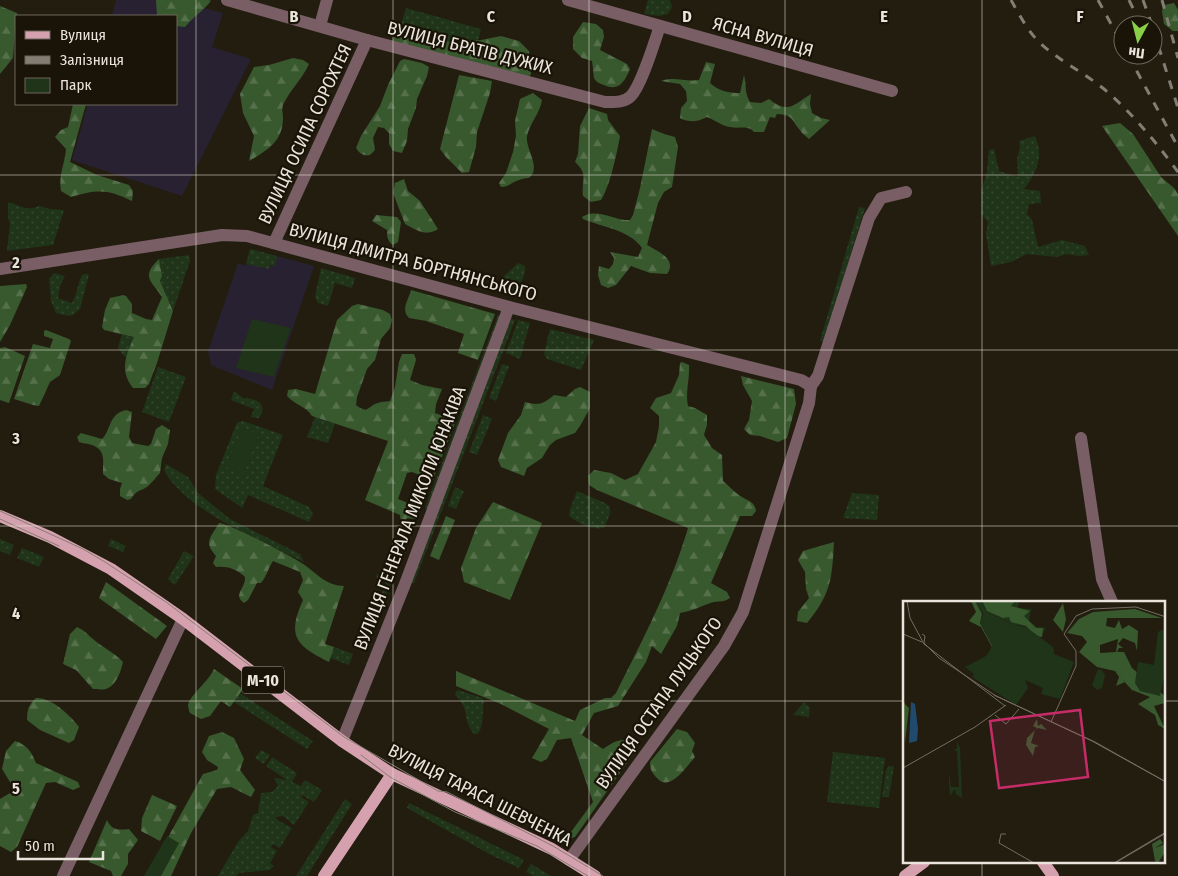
<svg xmlns="http://www.w3.org/2000/svg" width="1178" height="876" font-family="'Fira Sans Condensed',sans-serif">
<style>
.education{fill:#282131}
.green{fill:url(#green-dots)}
.forest{fill:url(#forest-firs)}
.pitch{fill:#1f3418}
.lines{fill:none;stroke-linecap:round;stroke-linejoin:round}
.minor{stroke:#795f65;stroke-width:12}
.major{stroke:#d6a1ae;stroke-width:12}
.tram{stroke:#837e73;stroke-width:1}
.rail{stroke:#837e73;stroke-width:3;stroke-dasharray:9 9;stroke-linecap:butt}
.grid{fill:none;stroke:#eae5dc;stroke-width:1;stroke-opacity:0.55}
.labels{text-anchor:middle;stroke-width:4.5;stroke-linejoin:round;paint-order:stroke}
.shield{fill:#1a1307;stroke:#aca69c;stroke-width:1}
.shield-label{font-size:16px;font-weight:bold;fill:#eae5dc}
.street-label{font-size:18px;fill:#eae5dc;stroke:#1a1307}
.inset-road{fill:none;stroke:#736d62;stroke-width:1}
.view{fill:#c62c68;fill-opacity:0.15;stroke:#c62c68;stroke-width:2.5}
.inset-edge{fill:none;stroke:#eae5dc;stroke-width:2.5}
.grid-label{font-size:16px;text-anchor:middle;font-weight:bold;fill:#eae5dc;stroke:#1a1307;stroke-width:4.5;stroke-linejoin:round;paint-order:stroke}
</style>
<defs>
<pattern id="green-dots" width="8" height="8" patternUnits="userSpaceOnUse" patternTransform="scale(1.25)"><rect width="8" height="8" fill="#1f3418"/><path d="M2 2h.1M6 6h.1" fill="none" stroke="#35482e" stroke-width="1.8" stroke-linecap="round"/></pattern>
<pattern id="forest-firs" width="22" height="20" patternUnits="userSpaceOnUse" patternTransform="scale(1.25)"><rect width="22" height="20" fill="#38582d"/><path d="M5 1l3.5 6h-7zM16 11l3.5 6h-7z" fill="#55704b"/></pattern>
</defs>
<rect width="100%" height="100%" fill="#231d10"/>
<!-- education -->
<g class="education">
<path d="M116,0h57l50,13 -11,34 39,12 -69,137 -110,-36 16,-56h88v-88h-64z"/>
<path d="M250,249l64,17 -42,124 -61,-25 -3,-14 30,-88 8,3z"/>
</g>
<!-- green -->
<g class="green">
<path d="M648,0h22l2,7 -4,7 -9,2 -15,-2z"/>
<path d="M406,8l75,21 -6,23 -76,-21z"/>
<path d="M1035,136c9,19 2,37 -11,53l16,2 1,12 -12,1 -2,10 5,6 6,27 24,-7 23,6 4,9 -10,1 -13,-2 -9,3 -30,-3 -16,8 -20,4 -5,-32 2,-12 -7,-8v-22l6,-21 2,-21 5,-1 5,22 19,6 -1,-18 3,-12 -1,-6z"/>
<path d="M8,202c12,3 19,10 31,4l11,3 14,1 -11,35 -46,6 3,-27 -2,-7z"/>
<path d="M859,207l6,1 -41,134 -4,-1z"/>
<path d="M250,249l27,7 -2,10 -6,-1v4l-23,-5z"/>
<path d="M189,255l1,6 -17,50 -13,-30 2,-5 -3,-17z"/>
<path d="M518,263l7,3c1,11 -6,22 -14,29l-13,-3 -2,-4 6,-10z"/>
<path d="M321,268l34,10 -3,10 -17,-5 -7,23 -10,-3 -3,-6z"/>
<path d="M54,273l11,3 -5,10 -2,12 14,5c5,-9 6,-19 9,-26 2,-4 4,-3 8,-3l-9,35 -7,6 -5,1 -12,-3 -5,-12 -2,-23z"/>
<path d="M498,315l17,5 -101,263 -8,-3 26,-70 -7,-2z"/>
<path d="M518,320l12,3 -10,36 -14,-6z"/>
<path d="M550,329l44,11 -13,30 -34,-11 -3,-5z"/>
<path d="M122,333l20,6 -8,23 -10,-6 -6,-8z"/>
<path d="M502,364l7,2 -13,35 -7,-3z"/>
<path d="M158,367l28,10 -17,45 -27,-10z"/>
<path d="M234,391l9,7c12,0 26,5 16,20l-8,-1 3,-8 -23,-9z"/>
<path d="M483,415l9,4 -15,36 -8,-3z"/>
<path d="M315,417l20,7 -7,19 -21,-6z"/>
<path d="M243,421l40,14 -20,51 46,21 4,7 -4,8 -61,-27 -6,13 -27,-19 1,-14 20,-50 2,-3z"/>
<path d="M166,464l22,13 10,16 32,26 70,35 4,8c-40,-20 -120,-52 -140,-92z"/>
<path d="M455,487l9,4 -8,18 -8,-3z"/>
<path d="M577,491l28,12 5,4v7l-6,14c-12,2 -25,-4 -35,-12l1,-7z"/>
<path d="M852,493l27,2 -2,25 -34,-2z"/>
<path d="M0,539l14,6 -4,10 -10,-4z"/>
<path d="M111,539l15,7 -3,6 -15,-6z"/>
<path d="M22,548l22,9 -5,10 -22,-9z"/>
<path d="M184,551l10,5 -19,29 -7,-6z"/>
<path d="M377,574l15,5 -21,58 -5,-2 20,-54 -10,-4z"/>
<path d="M334,647l19,7 -4,11 -19,-7z"/>
<path d="M458,690l24,8 2,3c-2,10 0,25 -6,33h-4c-12,-14 -4,-27 -19,-39l1,-4z"/>
<path d="M240,693l73,48 -6,8 -73,-47z"/>
<path d="M804,702l6,6 -1,9 -16,-2z"/>
<path d="M261,750l9,5 -6,9 -9,-6z"/>
<path d="M833,752l52,6 -6,50 -52,-6z"/>
<path d="M272,757l25,16 -5,9 9,4 4,-6 17,10 -8,12 -12,-7 -1,2 8,5 -15,23 -11,-9 -8,1 4,4 13,7 -12,20 -7,-4 -2,3 6,4 -7,12 4,3 -4,4 -31,3 -3,3h-18l20,-34 10,-11 5,-16 5,-2 3,-20 11,-1 6,-6 -4,-8 13,2 -21,-14z"/>
<path d="M889,766h5l-5,31h-7l4,-27z"/>
<path d="M345,799l7,5 -45,72h-11z"/>
<path d="M409,803l115,57 -5,8 -28,-13 -84,-47z"/>
<path d="M531,864l20,12h-18l-7,-4z"/>
</g>
<!-- forest -->
<g class="forest">
<path d="M156,0h53l2,1c-8,10 -18,16 -26,26l-9,-1v-10l-19,-1z"/>
<path d="M1174,3l4,7v21h-5l-9,-7 -2,-13 2,-6z"/>
<path d="M0,6l17,7 1,3h-2l-3,42 -13,16z"/>
<path d="M583,22l13,2 7,6 1,7 -4,13 27,14 3,5c-5,12 -11,23 -26,16 -4,-1 -8,-3 -10,-7 -1,-5 -1,-11 -2,-17l-10,-3 -9,-9v-12z"/>
<path d="M395,36l60,6 26,-2 20,-4 18,5 10,10 2,23 -3,5 -136,-38z"/>
<path d="M293,58l10,2 6,4c-7,15 -18,25 -25,39 -3,5 -1,10 -1,15 0,23 -15,32 -34,43l5,-25 -11,-23 -3,-19 14,-27 15,-2z"/>
<path d="M404,59l18,4 7,4 -2,9 -10,23 -1,9 -8,21 -1,12 -5,12 -9,-2 -4,-7v-11l-5,-5 -6,-1 -5,11 2,12 -5,5c-7,1 -10,-1 -14,-7l5,-12 19,-30 8,-21 12,-24z"/>
<path d="M706,62l9,2 -5,19c9,8 18,10 30,10l4,-18c3,11 0,17 6,27l11,1 8,-4c20,16 25,5 42,-5l-1,10 2,9 9,5 9,2 -21,19c-3,-3 -7,-5 -9,-9 -9,-10 -6,-15 -23,-16l-2,4 -5,-1 -6,15h-10c-6,-7 -15,-3 -24,-5 -8,-1 -15,-7 -23,-10 -10,5 -17,6 -27,1l1,-10 6,-7 -1,-10 -6,-7 -19,-3c13,-5 23,1 38,-1z"/>
<path d="M459,75l33,6 -2,12 -13,39 -1,15 -7,25 -7,1 -16,-16 -6,-8z"/>
<path d="M533,93l9,7c-2,13 -12,23 -15,36 -2,12 14,31 3,41 -3,2 -7,1 -11,3 -7,2 -10,7 -18,7l-2,-4 7,-10 7,-21 3,-16 -1,-15 5,-22z"/>
<path d="M73,104h13l-16,58 27,13 32,10 4,6 -1,10c-24,-12 -35,-12 -61,-4l-10,-6c-3,-17 4,-27 5,-42l-11,-12 6,-7 7,-3z"/>
<path d="M589,108l18,6 1,6 12,16c-3,17 -10,50 -19,64l-10,2 -8,-6c-2,-16 6,-21 -8,-34l3,-8 2,-28z"/>
<path d="M1120,123l13,11 28,43 13,11 4,6v42l-76,-110z"/>
<path d="M652,129l12,5 11,3 3,10 -6,40 -8,5 -6,11 -11,42c10,6 31,14 20,29l-17,-1 -19,-7 -15,19 -8,3 -7,-3 -3,-10 1,-9 10,3 4,-5 1,-6 -4,-6 28,5 4,-9c-12,-18 -40,-21 -59,-29l-1,-2c14,-10 33,4 48,3l3,-5 7,-27z"/>
<path d="M404,179l4,12 12,10 18,28c-12,8 -22,1 -33,-5l-12,-31 2,-10z"/>
<path d="M376,215l21,2 4,5 -3,20 -5,3c-6,-4 -6,-9 -6,-15l-15,-9z"/>
<path d="M159,259l3,17 -2,5 13,30 -16,52 -8,21 -4,4h-12c-14,-18 -7,-32 1,-51l-30,-7 -2,-3 3,-17 5,-12 13,-3 3,1 6,8v9l14,6 6,1 10,-23c-10,-16 -22,-20 -3,-38z"/>
<path d="M26,284l1,3 -17,38 -10,17v-56z"/>
<path d="M411,290l84,24 -17,46 -20,-7 6,-19 -38,-13 -17,-3 -3,-4c-3,-9 3,-15 5,-24z"/>
<path d="M358,304l25,6 7,4 2,6 -2,8 -9,11 -6,21 -8,9 -10,28 -1,8c13,10 11,1 22,-2 4,-2 8,-1 12,-2l5,-14 4,-25 3,-8h12l2,6 -6,20 12,5 20,4 -6,15 -1,9 21,8 -23,59 -21,-8 -5,1 -9,26 15,6v1l7,5 -5,8 -8,-1 -5,12 -2,-15 -35,-15 23,-59 -76,-25c-6,-10 -17,-11 -25,-20l1,-6 8,-1 19,5 22,-74 15,-14z"/>
<path d="M46,330l23,9 2,2 -11,34 -10,7 -11,24 -6,-1 -19,-6 19,-55 17,4 3,-9 -9,-3v-5z"/>
<path d="M5,347l20,9 -16,47 -9,-3v-52z"/>
<path d="M682,362l7,3c1,14 -4,27 -1,41l7,2 12,7v10l-3,10 8,13 10,7 1,26c5,4 10,10 16,14 8,6 16,6 17,16l-4,5h-12l-29,67 16,9 3,6c-6,4 -9,3 -16,4 -12,3 -20,9 -34,11l-3,13 -16,28 -9,-8 -6,16 -28,44 -24,7 -12,22 21,14c11,-8 21,-13 33,-5v6l-61,87 -3,1 -4,-2 25,-34 -22,-64 -14,2 -10,19 -6,3 -9,-4 17,-29 -48,-25 -45,-18v-15l119,50 5,-11 25,-12h6l5,-5c27,-54 55,-107 72,-165l-91,-38 -8,-5 -1,-9 6,-6 17,3 14,7 13,-6 18,-32 3,-16v-10l-9,-8 6,-10 15,-5 8,-18 1,-12z"/>
<path d="M741,376l53,13 2,15 -9,34 -9,4 -18,-6 -10,-1 -6,-6 5,-9 3,-19 -9,-16z"/>
<path d="M580,387l10,5v16l-10,18 -5,7 -19,7 -6,5 -8,13 -15,10 -3,8 -23,-9 -3,-7 10,-27 13,-18 4,-13c14,4 18,2 29,-7l12,2 9,-8z"/>
<path d="M126,410l6,2 -3,25 3,6 16,3 3,-2 5,-15 6,-4 8,5 -2,14 -6,14 -2,15c-3,3 -9,11 -12,13 -7,6 -10,2 -17,13l-4,1 -7,-4v-7l2,-6 -13,-4 -6,-5c0,-13 3,-24 -11,-29 -5,-2 -9,-1 -13,-3l-2,-5 4,-4 21,6c9,-8 6,-25 24,-29z"/>
<path d="M493,502l49,21 -32,77 -46,-18 -3,-14 15,-40z"/>
<path d="M446,516l9,4 -16,40 -9,-4z"/>
<path d="M219,523c9,0 70,32 81,39 15,9 25,24 44,24l-19,58 9,3 -5,15c-34,-17 -42,-26 -26,-62l-5,-8 5,-12 -3,-8 -27,-11c-5,7 -6,15 -12,22h-4l-9,17 -4,3c-12,-8 2,-15 1,-26 -8,-8 -18,-11 -29,-10l-3,-4 3,-7c-13,-14 -5,-19 3,-33z"/>
<path d="M834,542c-2,37 -3,52 -27,81l-10,-2 1,-9 11,-14 -3,-9 -1,-17 -7,-12 5,-9z"/>
<path d="M106,582l61,44 -11,13 -57,-41z"/>
<path d="M77,627c7,3 10,7 16,12 10,9 21,13 30,23 -2,9 -7,24 -17,27 -4,1 -10,0 -13,0l-17,-19 -13,-6 7,-30z"/>
<path d="M214,669l29,20 -13,18 -9,-6 -11,15 -9,3 -11,-6c-1,-1 -2,-8 -2,-8 2,-10 21,-24 26,-36z"/>
<path d="M36,698c15,-1 34,17 43,29l-5,13 -5,3 -29,-13 -13,-10c0,-9 1,-15 9,-22z"/>
<path d="M677,729l10,3 8,11 -3,8 3,6c-8,9 -25,35 -37,22 -6,-6 -8,-9 -8,-17z"/>
<path d="M222,732l12,6 10,21 -4,11 15,20 -4,7 -20,-10 -14,2 -26,44 -20,43h-11l6,-35 37,-67 14,-4 1,-3 -11,-7 -5,-8 7,-16z"/>
<path d="M15,741c12,4 16,10 21,22l42,19 2,5 -7,3 -18,-8 -9,1 -29,64 -6,5 -11,-6v-47l15,-9 -13,-21 4,-18z"/>
<path d="M152,795l25,11 -17,35 -19,-10 1,-13z"/>
<path d="M107,820c5,11 12,10 22,9l9,11 -10,14v10l-7,12h-8l-2,-5 -22,-9z"/>
</g>
<!-- pitch -->
<g class="pitch">
<path d="M252,319l39,9 -17,49 -38,-9z"/>
<path d="M242,428l17,7 -16,39 -17,-7z"/>
<path d="M167,836l12,7 -18,33h-17z"/>
</g>
<g class="lines">
<!-- minor -->
<g class="minor">
<path d="M227,0l140,40 238,62c9,0 19,1 26,-6 11,-12 23,-53 29,-70"/>
<path d="M568,0l324,91"/>
<path d="M320,26l7,-26"/>
<path d="M274,243l93,-203"/>
<path d="M0,269l222,-34 25,1 262,71 292,73 10,6"/>
<path d="M811,386l7,-10 51,-158 12,-20 25,-6"/>
<path d="M1081,438l21,141 10,23"/>
<path d="M342,741l63,-157 104,-277"/>
<path d="M569,860l155,-214 19,-34 66,-209 2,-17"/>
<path d="M63,876l120,-257"/>
</g>
<!-- major -->
<g class="major">
<path d="M0,516l50,21 61,32 72,50 159,122 50,33 160,75 43,27"/>
<path d="M1043,862l10,14"/>
<path d="M324,876l68,-102"/>
<path d="M905,876l19,-14"/>
</g>
<!-- tram -->
<g class="tram">
<path d="M0,511l83,38 22,13 61,40 178,135 94,54 9,1 106,54 50,30"/>
<path d="M0,519l59,27"/>
<path d="M361,755l29,22 65,35 82,34 51,30"/>
</g>
<!-- rail -->
<g class="rail">
<path d="M1011,0c8,14 16,30 28,42 19,18 44,30 65,47 28,24 52,53 74,83"/>
<path d="M1098,0l25,46"/>
<path d="M1129,0l12,25"/>
<path d="M1143,0l9,25"/>
<path d="M1162,0l16,58"/>
<path d="M1153,29l25,79"/>
<path d="M1128,55l50,92"/>
</g>
</g>
<!-- grid -->
<path class="grid" d="M196,0v876M393,0v876M589,0v876M785,0v876M982,0v602M0,175h1178M0,350h1178M0,526h1178M0,701h904M1164,701h14M982,862v14"/>
<g class="labels">
<!-- shield labels -->
<rect class="shield" x="242" y="666.5" width="42" height="27" rx="4"/>
<g class="shield-label">
<text x="263" y="686">М-10</text>
</g>
<!-- street labels -->
<g class="street-label">
<text transform="translate(763 37) rotate(16)" y="6">ЯСНА ВУЛИЦЯ</text>
<text transform="translate(470 48) rotate(14)" y="6">ВУЛИЦЯ БРАТІВ ДУЖИХ</text>
<text transform="translate(305 134) rotate(-65)" y="6">ВУЛИЦЯ ОСИПА СОРОХТЕЯ</text>
<text transform="translate(413 262) rotate(15)" y="6">ВУЛИЦЯ ДМИТРА БОРТНЯНСЬКОГО</text>
<text transform="translate(410 518) rotate(-69)" y="6">ВУЛИЦЯ ГЕНЕРАЛА МИКОЛИ ЮНАКІВА</text>
<text transform="translate(659 703) rotate(-55)" y="6">ВУЛИЦЯ ОСТАПА ЛУЦЬКОГО</text>
<text transform="translate(480 795) rotate(27)" y="6">ВУЛИЦЯ ТАРАСА ШЕВЧЕНКА</text>
</g>
</g>
<!-- overview -->
<g transform="translate(903 601)">
<rect width="262" height="262" fill="#231d10"/>
<path d="M79,0h62l-25,1 -1,6 13,1 -2,12 8,6 9,1 -5,9 -5,-1 -10,-10 -12,-1 -27,-13zM54,140l3,7 2,50 -6,-4 -1,-5 -5,7 -1,-13v-11l2,15h8l-2,-36 -4,-1 4,-1z" fill="#1f3418"/>
<path d="M68,0h4l7,13 -2,9 13,24 -4,6 3,-6 -11,-20 -12,-6 7,-9zM79,0h58h-25l-4,5 19,5 -6,5 12,12h7l-1,9 -6,-1 -10,-10 -15,-4 -2,-5 -6,1 -16,-7zM160,2l3,16 -3,13 -10,-12zM232,8l27,9h-55l-1,8 9,2 4,-8 3,9 7,-4 9,6 -1,20 -2,-8 -12,-5 -5,6 5,4h-4l-2,4h7l8,16 33,28v7l-11,3 11,23 -7,-4 -3,-10 -17,-11 12,-7 -18,-7 -12,-13 5,5 -9,4 3,-9 -4,-6 -18,-4 -18,-15 8,-10 -5,-6 -15,-3 12,-14 14,-7zM215,38l-2,13 -16,1v-8zM3,100l-2,2 5,5 -4,35 -2,-40zM134,118l1,7 3,-2 6,6 -9,-2 -3,2 -4,13 8,3 -4,1 -2,9 -7,-11 1,-7 10,-10 -4,-2zM257,238l3,4 -8,5 10,-4v-5v13l-7,11 -3,-2 -3,-17z" fill="#38582d" fill-rule="evenodd"/>
<path d="M72,0h7l5,11 27,13 12,2 27,20 1,7 20,8 -14,37 -19,-5 2,-6 -18,-8 3,8 -12,17 -44,-28 2,-3 -9,-7 21,-11 7,-10 -13,-23 3,-9z" fill="#1f3418"/>
<path d="M259,29h3v42l-5,24 -20,-5 -5,-8 3,-21 16,3 4,-33zM195,68l5,2 2,5 -3,12 -5,2 -5,-5z" fill="#1f3418"/>
<path d="M8,101l4,2 3,25 -1,12 -8,2z" fill="#214b6e"/>
<path class="inset-road" d="M4,0l3,17 14,26 81,62M0,33l19,8M19,33l3,2 -1,7 15,15 57,38 99,46 71,40M91,94l98,46 74,41M92,114l11,9 13,-15M148,121l25,-56v-15l-12,-17 12,-18 16,-7 44,-2 30,10M0,167l72,-41 31,-22M103,233h-5l-2,9 35,20M211,262l52,-31M212,262l51,-30"/>
<path class="view" d="M177,109l8,67 -89,11 -9,-67z"/>
<rect width="262" height="262" class="inset-edge"/>
</g>
<g class="grid-label">
<text x="294" y="22">B</text>
<text x="491" y="22">C</text>
<text x="687" y="22">D</text>
<text x="884" y="22">E</text>
<text x="1080" y="22">F</text>
<text x="16" y="268">2</text>
<text x="16" y="444">3</text>
<text x="16" y="619">4</text>
<text x="16" y="794">5</text>
</g>
<!-- legend -->
<rect x="15" y="15" width="162" height="90" fill="#1a1307" stroke="#6d675c"/>
<rect x="25" y="31" width="25" height="8" fill="#d6a1ae" stroke="#6d675c"/>
<text x="60" y="40" font-size="15" fill="#eae5dc">Вулиця</text>
<rect x="25" y="56" width="25" height="8" fill="#837e73" stroke="#6d675c"/>
<text x="60" y="65" font-size="15" fill="#eae5dc">Залізниця</text>
<rect x="25" y="78" width="25" height="15" fill="#1f3418" stroke="#6d675c"/>
<text x="60" y="90" font-size="15" fill="#eae5dc">Парк</text>
<!-- north arrow -->
<g transform="translate(1138 40) rotate(187)"><circle r="24" fill="#1a1307" stroke="#6d675c"/>
<path d="M0-4L9 19L0 12L-9 19Z" fill="#89cf48"/>
<text y="-8" font-size="14" font-weight="bold" text-anchor="middle" fill="#eae5dc">Пн</text>
</g>
<!-- scale -->
<path d="M18 851v8h85v-8" fill="none" stroke="#eae5dc" stroke-width="2.5"/>
<text x="25" y="851" font-size="15" fill="#eae5dc" stroke="#1a1307" stroke-width="4" paint-order="stroke">50 m</text>
</svg>
